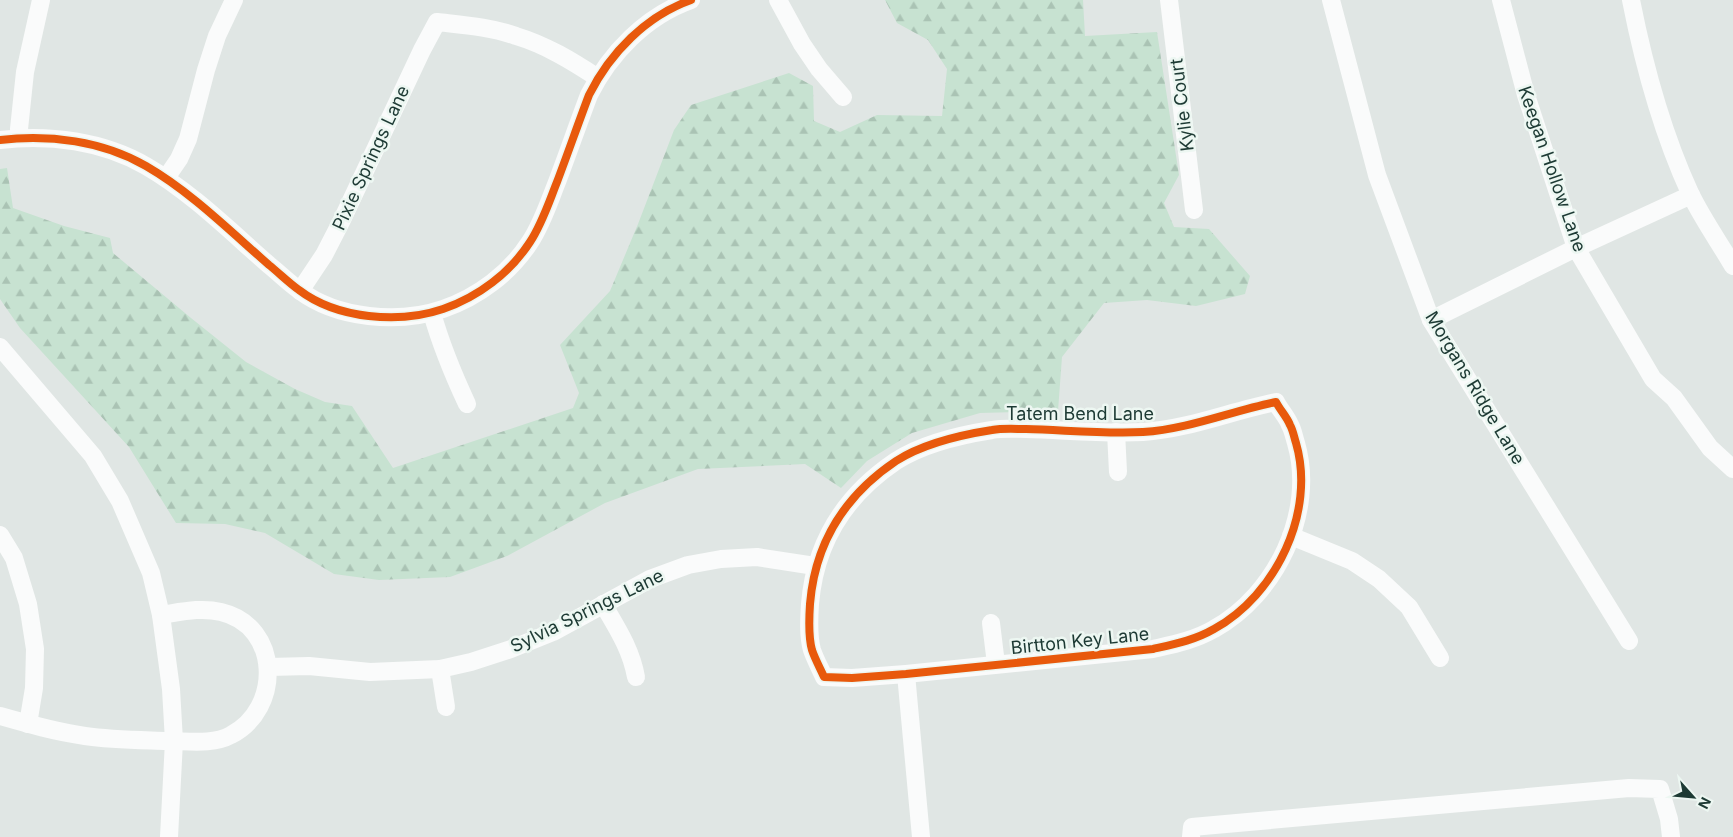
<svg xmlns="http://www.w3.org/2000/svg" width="1733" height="837" font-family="Inter,sans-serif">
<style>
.forest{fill:url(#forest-firs)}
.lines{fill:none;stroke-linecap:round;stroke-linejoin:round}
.minor{stroke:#fafbfb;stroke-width:18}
.cycleway-casing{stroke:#edf7f2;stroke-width:11}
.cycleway{stroke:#e8590c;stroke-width:8}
.labels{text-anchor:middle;stroke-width:5;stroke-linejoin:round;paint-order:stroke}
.street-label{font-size:18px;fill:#1d3a34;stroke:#edf7f2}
</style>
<defs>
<pattern id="forest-firs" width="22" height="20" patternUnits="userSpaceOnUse" patternTransform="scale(1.25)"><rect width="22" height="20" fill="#c7e2d1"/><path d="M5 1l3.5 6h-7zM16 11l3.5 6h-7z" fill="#aac3b4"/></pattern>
</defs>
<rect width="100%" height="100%" fill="#e0e6e4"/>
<!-- forest -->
<path class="forest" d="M885,0h198l2,36 72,-4 22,143 -15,28 10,24 35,2 41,47 -5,18 -49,12 -49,-6 -43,3 -42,54 -4,54 -78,2 -68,20 -45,28 -26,27 -36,-24 -107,5 -93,34 -98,53 -57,21 -71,3 -45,-6 -69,-41 -40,-9 -49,-1 -47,-76 -109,-119 -20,-29v-130l7,-1 6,40 51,18 46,12 3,15 78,65 55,44 49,27 30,13 27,4 41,62 180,-60 6,-15 -19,-48 50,-54 28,-67 36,-94 17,-25 98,-32 24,13 1,35 26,11 37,-17 65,1 5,-47 -19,-29 -31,-17z"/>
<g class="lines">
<!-- minor -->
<g class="minor">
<path d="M778,0l24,44 17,25 24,28"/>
<path d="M1169,0l25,210"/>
<path d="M1331,0l46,175 54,145 198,321"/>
<path d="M1501,0l25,95 50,153 77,131 21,19 36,50 23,21"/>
<path d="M1631,0c13,66 31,132 59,193 12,25 29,49 43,73"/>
<path d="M21,138l-2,-9 6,-57 16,-72"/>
<path d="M0,140c49,-6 103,1 146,26 45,26 84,65 123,99 10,8 20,18 30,25 38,29 100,34 144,19 35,-12 67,-36 87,-67 12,-18 19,-40 27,-60 11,-29 21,-58 32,-87 21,-42 57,-79 102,-95"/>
<path d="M166,178l13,-19 9,-20 18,-69 11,-34 17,-36"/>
<path d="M300,291l24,-36 17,-33 81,-172 15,-28c26,3 54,5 79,14 30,9 56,25 82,42"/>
<path d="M432,313c9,32 21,61 35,91"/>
<path d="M1431,320l145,-72 115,-53"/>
<path d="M0,347l93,109 27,45 31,72 10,42 10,74 3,52 -5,96"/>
<path d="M1276,402c4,8 11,15 14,23 3,5 4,12 6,18 20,69 -20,152 -82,186 -19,11 -39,15 -61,20l-247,25 -54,4 -28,-1c-4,-9 -9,-18 -12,-27 -4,-14 -3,-31 -2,-46 5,-61 34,-108 86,-143 28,-18 64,-26 96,-31 11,-2 23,-1 34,-1 39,1 78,5 117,3 46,-3 88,-21 133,-30z"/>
<path d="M1116,432l2,40"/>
<path d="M0,535l14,23 14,46 7,45 -1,39 -6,36"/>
<path d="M1291,536l61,25 27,18 30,28 31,51"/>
<path d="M603,604c14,24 28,45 33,73"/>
<path d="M991,623l5,41"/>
<path d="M269,667l40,-1 61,6 70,-3 31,-7 40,-13 42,-17 97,-53 38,-14 33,-6 36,-2 58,9"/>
<path d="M440,669l6,38"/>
<path d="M906,674l15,163"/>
<path d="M0,716c28,8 56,16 85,20 27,4 55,4 83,5 20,0 45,4 63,-6 51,-26 50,-109 -10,-123 -20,-5 -40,0 -60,3"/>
<path d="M1191,837l1,-10 437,-39 31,1 9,30 2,18"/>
</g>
<!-- cycleway casing -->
<g class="cycleway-casing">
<g id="cycleway">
<path d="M0,140c49,-6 103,1 146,26 45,26 84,65 123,99 10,8 20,18 30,25 38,29 100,34 144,19 35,-12 67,-36 87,-67 12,-18 19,-40 27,-60 11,-29 21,-58 32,-87 21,-42 57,-79 102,-95"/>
<path d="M1276,402c4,8 11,15 14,23 3,5 4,12 6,18 20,69 -20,152 -82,186 -19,11 -39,15 -61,20l-247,25 -54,4 -28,-1c-4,-9 -9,-18 -12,-27 -4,-14 -3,-31 -2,-46 5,-61 34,-108 86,-143 28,-18 64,-26 96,-31 11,-2 23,-1 34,-1 39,1 78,5 117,3 46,-3 88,-21 133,-30z"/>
</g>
</g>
<!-- cycleway -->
<use href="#cycleway" class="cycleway"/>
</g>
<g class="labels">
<!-- street labels -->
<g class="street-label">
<text transform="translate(1182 105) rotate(-97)" y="6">Kylie Court</text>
<text transform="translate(371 158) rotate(-65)" y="6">Pixie Springs Lane</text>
<text transform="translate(1552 169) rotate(71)" y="6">Keegan Hollow Lane</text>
<text transform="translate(1475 388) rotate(59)" y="6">Morgans Ridge Lane</text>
<text x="1080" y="420">Tatem Bend Lane</text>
<text transform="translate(587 611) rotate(-26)" y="6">Sylvia Springs Lane</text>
<text transform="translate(1080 641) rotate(-6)" y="6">Birtton Key Lane</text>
</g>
</g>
<!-- north arrow -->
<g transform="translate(1693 797) rotate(117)" stroke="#edf7f2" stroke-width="4" paint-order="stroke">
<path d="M0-4L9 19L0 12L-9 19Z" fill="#1d3a34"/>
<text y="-8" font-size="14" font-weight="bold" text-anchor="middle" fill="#1d3a34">N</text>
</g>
</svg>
